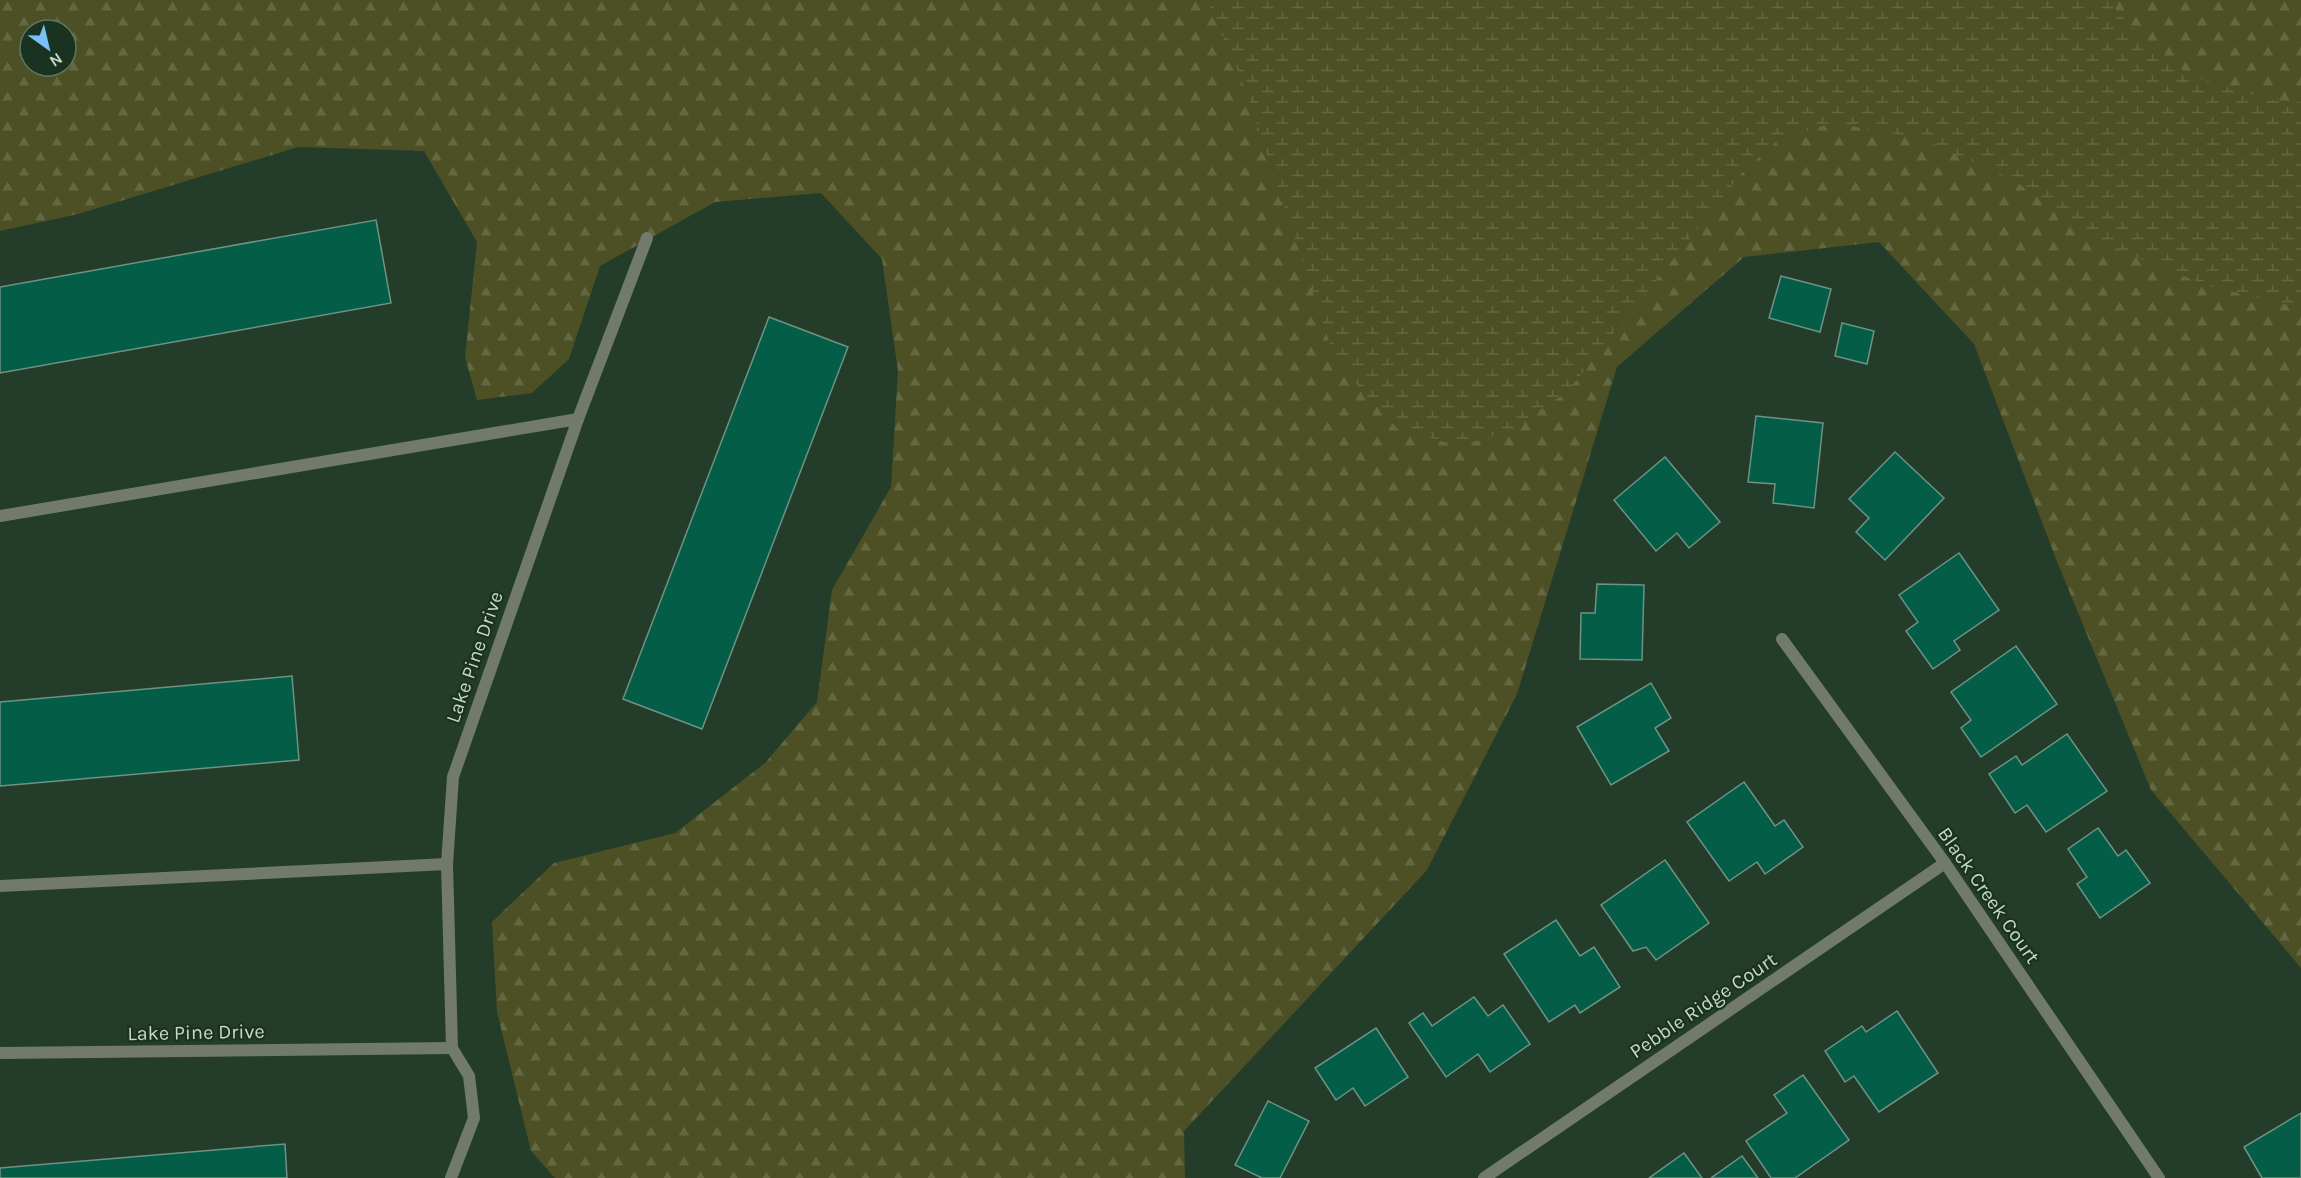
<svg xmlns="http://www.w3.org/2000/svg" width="2301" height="1178" font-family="Karla,sans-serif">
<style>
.forest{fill:url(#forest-firs);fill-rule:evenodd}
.wetland{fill:url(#wetland-marsh)}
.building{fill:#045d47;stroke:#6e9384;stroke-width:1.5}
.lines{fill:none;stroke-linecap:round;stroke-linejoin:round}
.minor{stroke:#727a6d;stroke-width:12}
.labels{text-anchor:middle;stroke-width:4.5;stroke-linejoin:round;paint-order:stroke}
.street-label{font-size:20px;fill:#c8d7ca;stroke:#1a3320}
</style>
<defs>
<pattern id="forest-firs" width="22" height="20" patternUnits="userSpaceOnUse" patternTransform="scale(1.5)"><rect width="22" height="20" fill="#4c5024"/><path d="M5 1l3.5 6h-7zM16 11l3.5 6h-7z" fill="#646842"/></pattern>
<pattern id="wetland-marsh" width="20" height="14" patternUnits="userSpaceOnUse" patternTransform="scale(1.5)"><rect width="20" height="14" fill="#4c5024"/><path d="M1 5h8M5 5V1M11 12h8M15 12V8" fill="none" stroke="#646842"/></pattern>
</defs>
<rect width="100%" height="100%" fill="#243d2a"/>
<!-- forest -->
<path class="forest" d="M0,0h2301v968l-150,-178 -93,-226 -84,-220 -95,-102 -135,15 -127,110 -100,327 -90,176 -243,261 1,47h-630l-24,-27 -34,-139 -5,-90 62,-59 121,-30 90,-70 52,-61 15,-112 59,-103 7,-116 -16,-112 -61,-66 -106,9 -115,64 -31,93 -37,34 -55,7 -12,-43 12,-115 -53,-91 -126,-4 -220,67 -78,17zM30,30h36v36h-36z"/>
<!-- wetland -->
<path class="wetland" d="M1207,0h900l57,62 44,19 62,19 31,2v206l-92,-22 -94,-37 -102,-69 -93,-42 -87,-15 -54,16 -37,34 -175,219 -61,41 -49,13 -61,-19 -60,-65 -90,-271z"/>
<!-- building -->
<g class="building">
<path d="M376,220l15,83 -391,70v-86z"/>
<path d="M1781,276l50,13 -11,43 -51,-14z"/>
<path d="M769,317l79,30 -146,382 -79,-30z"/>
<path d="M1842,323l32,8 -7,33 -32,-8z"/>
<path d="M1756,416l67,7 -9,85 -41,-5 2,-19 -27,-2z"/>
<path d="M1895,452l49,46 -59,62 -29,-28 13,-14 -20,-19z"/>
<path d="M1665,457l55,65 -31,26 -12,-15 -21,18 -42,-51z"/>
<path d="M1959,553l40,57 -45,31 6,9 -27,19 -27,-38 12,-9 -19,-27z"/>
<path d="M1597,584l47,1 -2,75 -62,-1 1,-46h14z"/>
<path d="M2016,646l41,58 -76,53 -20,-29 10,-8 -20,-28z"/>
<path d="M292,676l7,84 -299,26v-84z"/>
<path d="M1651,683l20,35 -16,10 14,23 -58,34 -34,-58z"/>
<path d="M2067,734l40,57 -61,41 -19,-27 -12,8 -26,-39 27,-18 6,9z"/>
<path d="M1744,782l31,44 9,-6 19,27 -38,27 -8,-12 -28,19 -42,-59z"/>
<path d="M2098,828l20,28 8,-6 24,33 -50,35 -23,-34 10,-7 -19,-28z"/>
<path d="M1665,860l44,63 -53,37 -10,-13 -13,4 -32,-46z"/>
<path d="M1556,920l24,36 14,-9 26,40 -40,26 -5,-8 -26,17 -45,-68z"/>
<path d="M1474,997l14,19 15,-11 27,39 -40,28 -12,-18 -32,23 -37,-54 14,-10 9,13z"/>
<path d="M1897,1011l41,62 -59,39 -25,-36 -9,6 -20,-31 37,-25 4,6z"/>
<path d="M1376,1028l32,49 -43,29 -12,-18 -17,12 -21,-32z"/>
<path d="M1803,1075l46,65 -54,38h-24l-25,-37 41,-28 -13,-18z"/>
<path d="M1268,1101l41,20 -29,57h-18l-27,-13z"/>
<path d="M2301,1113v65h-39l-18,-31z"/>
<path d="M285,1144l2,34h-287v-10z"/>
<path d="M1684,1153l18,25h-53z"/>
<path d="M1742,1156l16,22h-47z"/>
</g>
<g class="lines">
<!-- minor -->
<g class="minor">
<path d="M578,419l69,-181"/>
<path d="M0,516l578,-97 -125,358 -6,87 5,184 17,28 5,42 -23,60"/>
<path d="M1782,639l163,224 214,315"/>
<path d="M0,886l447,-22"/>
<path d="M0,1053l452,-5"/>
<path d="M1484,1178l461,-315"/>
</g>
</g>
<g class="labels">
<!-- street labels -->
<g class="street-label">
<text transform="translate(474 657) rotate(-71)" y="7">Lake Pine Drive</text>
<text transform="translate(1989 895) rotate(55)" y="7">Black Creek Court</text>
<text transform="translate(1703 1005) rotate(-34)" y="7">Pebble Ridge Court</text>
<text transform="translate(196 1032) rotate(-1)" y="7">Lake Pine Drive</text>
</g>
</g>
<!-- north arrow -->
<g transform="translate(48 48) rotate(146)"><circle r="28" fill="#1a3320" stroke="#607564" stroke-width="1.5"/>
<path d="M0-4.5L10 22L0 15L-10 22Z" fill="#79bff8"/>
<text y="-9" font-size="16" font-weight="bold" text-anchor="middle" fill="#c8d7ca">N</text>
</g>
</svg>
